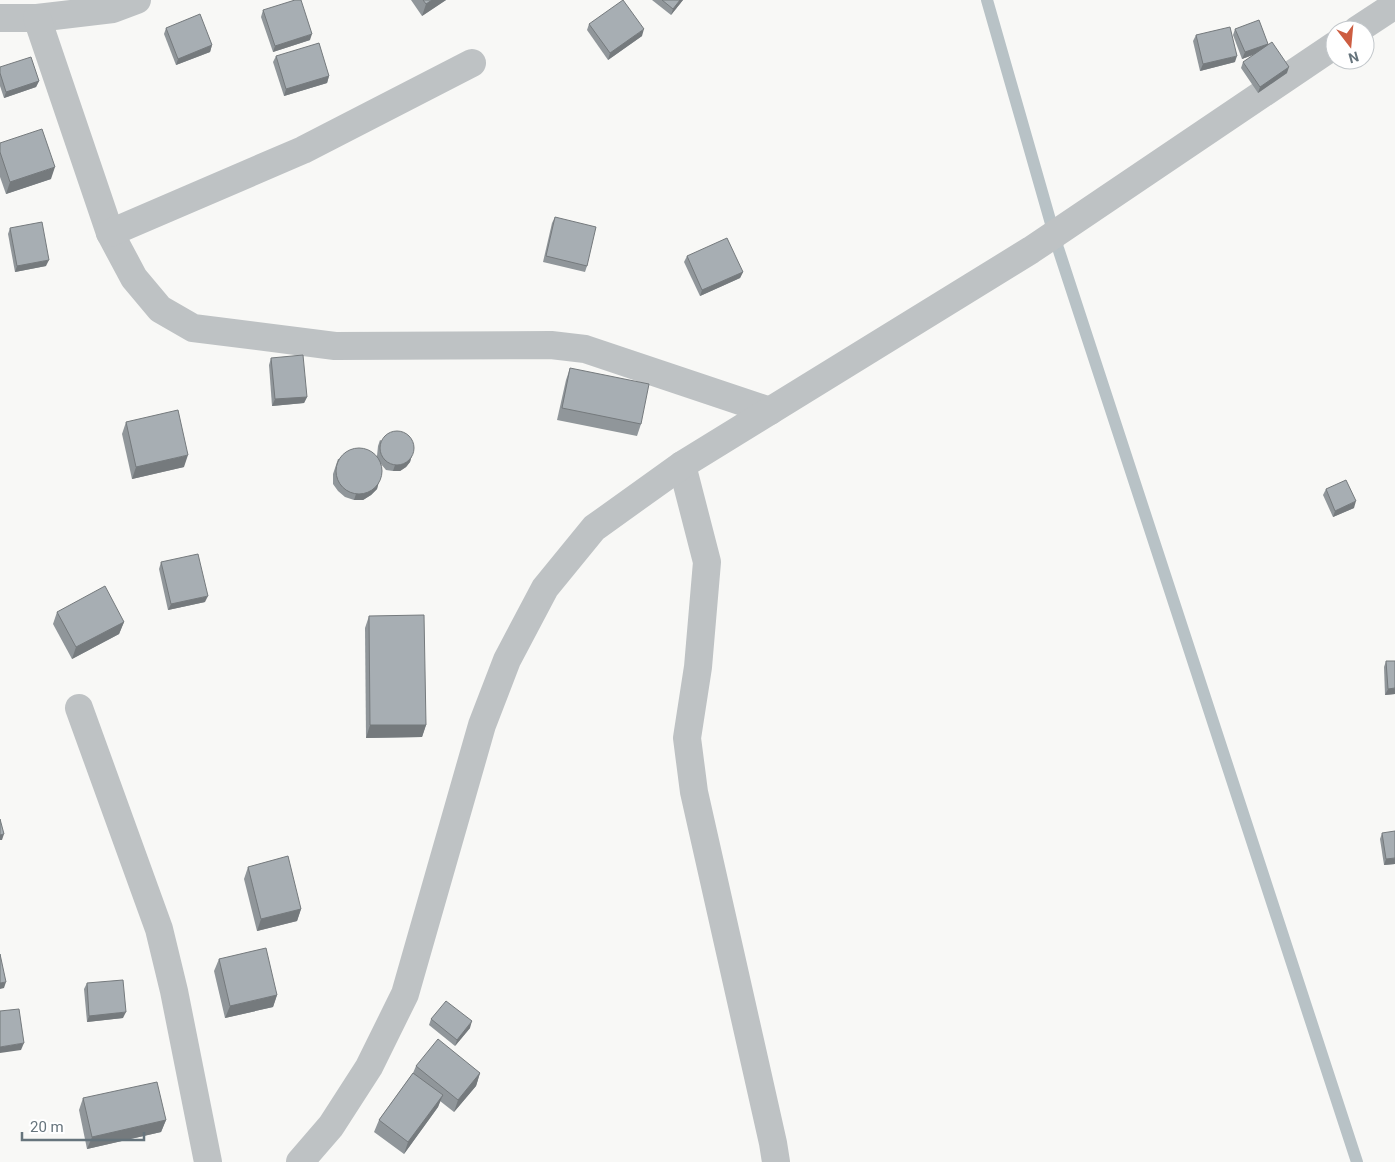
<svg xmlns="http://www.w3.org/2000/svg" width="1395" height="1162" font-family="Roboto,sans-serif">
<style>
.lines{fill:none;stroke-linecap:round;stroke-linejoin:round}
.stream{stroke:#b8c2c6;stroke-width:12}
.minor{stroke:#bec2c4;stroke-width:28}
.wall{fill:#90969a}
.shaded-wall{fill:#757a7d}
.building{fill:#a7aeb3;stroke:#757a7d}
</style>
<rect width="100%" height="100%" fill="#f8f8f6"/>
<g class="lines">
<!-- stream -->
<path class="stream" d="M987,0l71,248 299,914"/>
<!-- minor -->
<g class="minor">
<path d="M0,18h37l76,-9 24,-9"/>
<path d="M37,18l73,215 24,45 26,31 33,19 142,18 216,-1 34,4 185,62"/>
<path d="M1357,30l38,-25"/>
<path d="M110,233l193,-83 169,-87"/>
<path d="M682,465l25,97 -9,105 -11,71 7,54 79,351 3,19"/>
<path d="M79,708l80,221 15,62 34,171"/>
<path d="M300,1162l31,-36 38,-59 36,-73 77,-269 25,-65 38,-72 49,-60 88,-63 349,-215 304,-205"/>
</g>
</g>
<!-- wall -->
<g class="wall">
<path d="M411,0h35l-24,16z"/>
<path d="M652,0h31l-12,15z"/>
<path d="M263,10l47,30 -37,12 -12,-35z"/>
<path d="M589,24l53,12 -34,24 -21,-30z"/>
<path d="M166,28l46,17 -2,7 -34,13 -12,-31z"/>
<path d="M1235,29l33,15 -1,2 20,27 -29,20 -17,-25 2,-6 13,-8 -14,5 -9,-24z"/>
<path d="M1196,35l39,27 -35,9 -7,-30z"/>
<path d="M276,56l53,20 -2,7 -43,13 -11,-34z"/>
<path d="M0,67l39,14 -3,6 -32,11 -4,-12z"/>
<path d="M0,143l51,36 -45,15 -6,-17z"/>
<path d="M555,217l32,49 -2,6 -42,-10 9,-39z"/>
<path d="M10,228l36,38 -31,6 -7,-38z"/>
<path d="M687,256l56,16 -3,6 -40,18 -16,-34z"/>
<path d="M271,358l36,39 -3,6 -32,3 -3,-41z"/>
<path d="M570,368l71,56 -4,12 -80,-16 9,-40z"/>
<path d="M126,422l58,45 -52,12 -10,-45z"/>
<path d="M380,440l32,15 -2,7 -4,5 -6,4h-7l-7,-1 -5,-6 -4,25 -6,6 -8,5h-9l-9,-3 -7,-6 -5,-7v-10l5,-15 39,-3 1,-10z"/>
<path d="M1326,489l28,19 -21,9 -10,-22z"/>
<path d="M161,562l44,40 -37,8 -9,-41z"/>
<path d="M57,612l67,10 -5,12 -47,25 -19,-35z"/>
<path d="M369,616l57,109 -4,12 -56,1 -1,-110z"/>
<path d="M1386,661l9,33 -10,1 -1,-28z"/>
<path d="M1382,833l13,31 -11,1 -4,-26z"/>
<path d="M248,867l53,42 -4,12 -40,10 -13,-52z"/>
<path d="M219,959l58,36 -4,12 -48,11 -11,-47z"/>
<path d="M87,983l36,35 -36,4 -3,-33z"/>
<path d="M431,1019l39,9 -15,18 -26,-21z"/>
<path d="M416,1066l64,7 -4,13 -22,26 -14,-11 -2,6 -34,47 -30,-22 5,-12 34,-47z"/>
<path d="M83,1098l83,22 -5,12 -74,17 -8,-39z"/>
</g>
<!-- shaded-wall -->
<g class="shaded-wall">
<path d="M432,0h14l-24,16 4,-12z"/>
<path d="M680,0h3l-12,15 2,-6z"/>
<path d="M644,29l-2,7 -34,24 2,-7z"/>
<path d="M312,34l-2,6 -37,12 2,-6z"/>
<path d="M1268,44l-3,6 -23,9 3,-7z"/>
<path d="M212,45l-2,7 -34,13 2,-6z"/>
<path d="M1237,56l-2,6 -35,9 3,-7z"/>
<path d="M1289,67l-2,6 -29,20 2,-6z"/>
<path d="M329,76l-2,7 -43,13 2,-7z"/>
<path d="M39,81l-3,6 -32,11 2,-6z"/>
<path d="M55,167l-4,12 -45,15 4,-12z"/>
<path d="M49,260l-3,6 -31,6 2,-6z"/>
<path d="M743,272l-3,6 -40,18 2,-6z"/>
<path d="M307,397l-3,6 -32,3 3,-7z"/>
<path d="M188,455l-4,12 -52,12 4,-12z"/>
<path d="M412,455l-2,7 -4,5 -6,4h-7l2,-6z"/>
<path d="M379,482l-2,7 -6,6 -8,5h-9l2,-6z"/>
<path d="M1356,501l-2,7 -21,9 2,-6z"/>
<path d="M208,596l-3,6 -37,8 3,-6z"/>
<path d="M124,622l-5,12 -47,25 4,-12z"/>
<path d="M1395,688v6l-10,1 3,-6z"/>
<path d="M370,725h56l-4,12 -56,1z"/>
<path d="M4,834l-2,6h-2v-5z"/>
<path d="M1395,858v6l-11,1 2,-6z"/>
<path d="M301,909l-4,12 -40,10 4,-12z"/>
<path d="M6,982l-2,6 -4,1v-6z"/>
<path d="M277,995l-4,12 -48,11 5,-12z"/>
<path d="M126,1012l-3,6 -36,4 2,-6z"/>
<path d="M472,1021l-2,7 -15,18 2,-6z"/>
<path d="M24,1043l-3,7 -21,3v-6z"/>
<path d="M480,1073l-4,13 -22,26 4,-12z"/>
<path d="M443,1095l-5,12 -34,47 4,-12z"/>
<path d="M166,1120l-5,12 -74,17 5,-12z"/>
</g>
<!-- building -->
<g class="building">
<path d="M295,0h6l11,34 -37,12 -12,-36z"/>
<path d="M423,0h9l-6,4z"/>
<path d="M623,0l21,29 -34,24 -21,-29z"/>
<path d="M662,0h18l-7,9z"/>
<path d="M200,14l12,31 -34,14 -12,-31z"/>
<path d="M1259,20l9,24 -23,8 -10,-23z"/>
<path d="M1230,27l7,29 -34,8 -7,-29z"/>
<path d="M1272,42l17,25 -29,20 -17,-25z"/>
<path d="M319,43l10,33 -43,13 -10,-33z"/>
<path d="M31,57l8,24 -33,11 -6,-19v-6z"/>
<path d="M42,129l13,38 -45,15 -10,-30v-9z"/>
<path d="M555,217l41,10 -9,39 -41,-10z"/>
<path d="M42,222l7,38 -32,6 -7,-38z"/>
<path d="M727,238l16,34 -41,18 -15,-34z"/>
<path d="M303,355l4,42 -32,2 -4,-41z"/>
<path d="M570,368l79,16 -8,40 -79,-16z"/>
<path d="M178,410l10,45 -52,12 -10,-45z"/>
<circle cx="397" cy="448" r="17"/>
<circle cx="359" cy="471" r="23"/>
<path d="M1346,480l10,21 -21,10 -9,-22z"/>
<path d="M198,554l10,42 -37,8 -10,-42z"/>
<path d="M105,586l19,36 -48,25 -19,-35z"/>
<path d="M424,615l2,110h-56l-1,-109z"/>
<path d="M1386,661h9v27l-7,1z"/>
<path d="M0,819l4,15 -4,1z"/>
<path d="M1395,831v27l-9,1 -4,-26z"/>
<path d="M288,856l13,53 -40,10 -13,-52z"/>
<path d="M266,948l11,47 -47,11 -11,-47z"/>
<path d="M0,954l6,28 -6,1z"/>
<path d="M123,980l3,32 -37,4 -2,-33z"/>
<path d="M446,1001l26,20 -15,19 -26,-21z"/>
<path d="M19,1009l5,34 -24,4v-36z"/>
<path d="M438,1039l42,34 -22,27 -42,-34z"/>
<path d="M413,1073l30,22 -35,47 -29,-22z"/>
<path d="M157,1082l9,38 -74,17 -9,-39z"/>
</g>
<!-- north arrow -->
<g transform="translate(1350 45) rotate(164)"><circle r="24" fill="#ffffff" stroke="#c2c7cb"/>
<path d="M0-4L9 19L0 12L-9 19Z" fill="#cd5d41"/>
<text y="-8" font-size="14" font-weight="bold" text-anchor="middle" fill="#66747c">N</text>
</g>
<!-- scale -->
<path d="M22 1132v8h122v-8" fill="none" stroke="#66747c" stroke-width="2.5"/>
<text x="30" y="1132" font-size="15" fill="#66747c" stroke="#ffffff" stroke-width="4" paint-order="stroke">20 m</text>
</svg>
